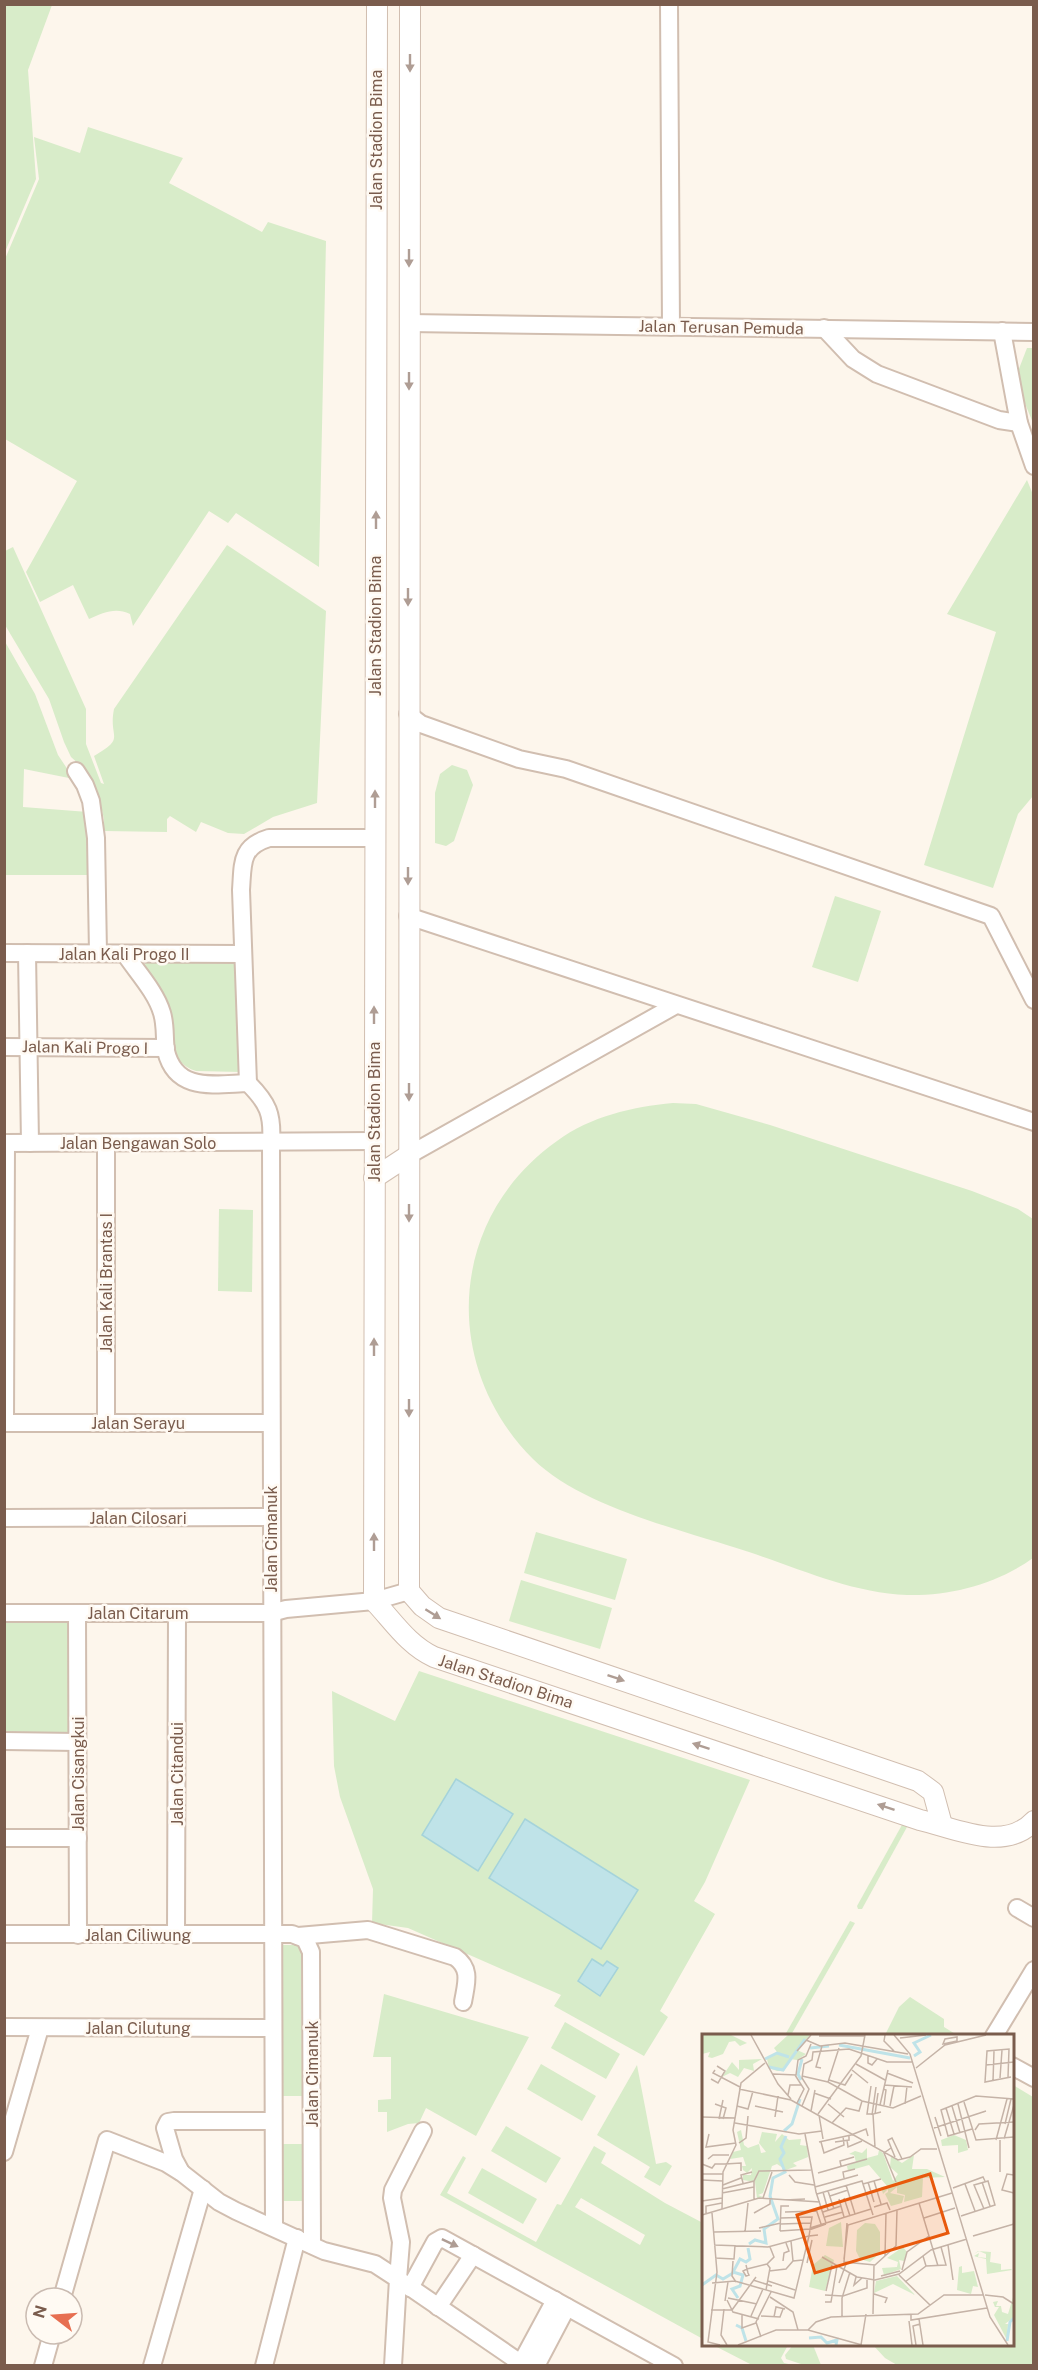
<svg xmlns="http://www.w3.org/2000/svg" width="1038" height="2370" font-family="'Public Sans',sans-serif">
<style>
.green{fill:#d8ecc9;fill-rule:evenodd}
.water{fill:#bfe3e8;stroke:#a5d3da;stroke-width:1.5}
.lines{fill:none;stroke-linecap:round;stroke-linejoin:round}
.minor-casing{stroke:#d1beb0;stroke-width:20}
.tertiary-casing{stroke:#d1beb0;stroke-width:22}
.minor{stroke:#fff;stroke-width:16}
.tertiary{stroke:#fff;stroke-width:20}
.oneway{fill:#af9d94}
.labels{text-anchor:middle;stroke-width:5;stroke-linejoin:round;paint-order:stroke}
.street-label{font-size:16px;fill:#7a5c4d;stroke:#fffaf3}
.inset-river{fill:none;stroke:#bfe3e8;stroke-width:3}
.inset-road{fill:none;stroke:#c5b3a7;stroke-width:1.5}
.view{fill:#e8590c;fill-opacity:0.15;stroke:#e8590c;stroke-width:3}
.inset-edge{fill:none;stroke:#7a5c4d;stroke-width:3}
</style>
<rect width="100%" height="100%" fill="#fdf6ec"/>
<!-- green -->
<g class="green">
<path d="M5,4l47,1 -24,65 8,109 -31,73z"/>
<path d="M88,127l95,31 -14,25 93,49 6,-10 58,19 -7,326 -83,-54 -8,10 -19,-12 -76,115 -3,-12c-15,-7 -27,-1 -41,5l-16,-34 -33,17 -14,-30 51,-91 -72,-42v-180l34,-80 -5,-42 46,16z"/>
<path d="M1027,348h6v75l-18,-44z"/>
<path d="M1027,480l7,17 -1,299 -15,18 -25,74 -69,-23 72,-233 -49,-18z"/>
<path d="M227,545l99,66 -9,192 -44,14 -29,17 -16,-1 -27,-11 -5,10 -26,-16 -3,3v13l-63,-1v-12l-5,-22 -18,-31 -10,-9 -7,-15 -15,-43 -44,-74v-74l8,-4 73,162v35l15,39 3,1 -10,-28c33,-19 14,-17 20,-47z"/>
<path d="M4,640l31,54 23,61 16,24 -50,-10 -1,38 65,5 1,63h-84z"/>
<path d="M452,765l15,5 6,15 -19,56 -8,5 -11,-3v-50l5,-19z"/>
<path d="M835,896l46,15 -23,71 -46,-15z"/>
<path d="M144,960l90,2 7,110 -45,-1c-30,-9 -21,-40 -27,-60 -6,-18 -22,-33 -25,-51z"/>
<path d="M673,1103l23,1 74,21 202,66 46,18 15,10v339c-36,26 -82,38 -126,37 -54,-2 -107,-26 -158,-43 -66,-22 -166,-44 -216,-93 -93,-93 -85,-241 24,-318 34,-25 75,-34 116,-38z"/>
<path d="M219,1209l34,1 -1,82 -34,-1z"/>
<path d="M536,1532l91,27 -12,41 -91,-27z"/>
<path d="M521,1580l91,28 -12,41 -91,-28z"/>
<path d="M70,1622v111h-65l-1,-110z"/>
<path d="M419,1671l331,109 -45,102 -11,19 21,13 -55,97 8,6 -24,39 -90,-50 7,-11 -153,-67 -36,-5 1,-34 -33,-92 -6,-31 -2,-75 63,30z"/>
<path d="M903,1823l4,4 -45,82h-4l-1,-3z"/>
<path d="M850,1921l5,2 -64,112h-6z"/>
<path d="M282,1945h19l1,151h-20z"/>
<path d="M384,1994l145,43 -53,99 -50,-28 -7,15 -11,1 -21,8v-20h-9v-12l13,-1v-42h-18z"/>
<path d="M910,1997l34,22v8l13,8h-72l14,-28z"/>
<path d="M565,2022l55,32 -14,25 -55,-31z"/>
<path d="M541,2064l55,32 -14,25 -55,-32z"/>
<path d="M637,2065l19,99 10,-2 6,4 -12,20 -16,-9 6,-10 -53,-32z"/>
<path d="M1013,2085l20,12v268h-136l-12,-7 -12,-13 139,-1z"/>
<path d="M506,2126l55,32 -15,25 -55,-32z"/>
<rect x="282" y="2144" width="21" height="57"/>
<path d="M594,2146l12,7 -5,10 64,40 38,20v116l-263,-144 23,-39 3,2 -19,35 89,49 21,-38 4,1zM581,2198l64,37 -5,10 -65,-38z"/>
<path d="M482,2168l55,31 -14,25 -55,-31z"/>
<path d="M765,2344l23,1 -7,13 3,5 9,2h-41l-39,-20z"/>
<path d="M793,2345h20l8,20h-17l-18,-6 -1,-4z"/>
</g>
<!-- water -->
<g class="water">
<path d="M456,1779l57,35 -35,57 -56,-36z"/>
<path d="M525,1819l113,71 -37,59 -112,-71z"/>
<path d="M592,1959l11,7 4,-5 11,7 -18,28 -22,-15z"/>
</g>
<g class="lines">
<!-- minor casing -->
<g class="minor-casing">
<g id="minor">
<path d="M669,4l2,323"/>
<path d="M409,323l625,9"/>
<path d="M824,328l29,31 24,15 122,46 20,3"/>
<path d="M1002,331l17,92 15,43"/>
<path d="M408,714l13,10 98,35 47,10 425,147 43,84"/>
<path d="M76,771l9,14 6,16 5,37 2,115"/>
<path d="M408,916l626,206"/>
<path d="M4,953l239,1"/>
<path d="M27,953l3,190"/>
<path d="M125,954c12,18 31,38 37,59 4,13 2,25 4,38 10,42 49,33 82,32 20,20 25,31 23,60l3,1083"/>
<path d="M4,1047l162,1"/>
<path d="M248,1083l-7,-193c2,-27 -1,-43 28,-52h106"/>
<path d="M4,1143l370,-2"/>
<path d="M106,1143v280"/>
<path d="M409,1155l267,-150"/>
<path d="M4,1423h267"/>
<path d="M5,1423l1,-280"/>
<path d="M4,1518l267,-1"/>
<path d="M4,1613h267l15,-4 88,-8 35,-10"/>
<path d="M77,1613l1,322"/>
<path d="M4,1741l74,1"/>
<path d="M4,1838h74"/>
<path d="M1017,1908l17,10"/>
<path d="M4,1934h288l13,5 6,13 1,293"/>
<path d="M176,1935l1,-322"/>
<path d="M298,1936l70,-6 87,27c17,12 11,27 8,45"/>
<path d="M4,2027l268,1"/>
<path d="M994,2036l40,-66"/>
<path d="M1012,2066l22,12"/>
<path d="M423,2131l-30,59 -1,8 9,44 -3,37 127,87"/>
<path d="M4,2152l36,-124"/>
<path d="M181,2172l-7,-13 -9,-31 3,-6 6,-1h99"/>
<path d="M410,2288l25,-46 7,-4 232,128"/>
<path d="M62,2298l45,-158 59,23 16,10 37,29 17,9 88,40 51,13 23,15 -5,87"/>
<path d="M438,2307l35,-52"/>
<path d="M521,2363l34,-63"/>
<path d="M43,2366l9,-32"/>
<path d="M152,2366l51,-177"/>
<path d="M264,2366l33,-128"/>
<path d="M536,2366l31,-59"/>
</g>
</g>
<!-- tertiary casing -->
<g class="tertiary-casing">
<g id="tertiary">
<path d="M377,4l-3,1597c19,20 34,44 60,56l486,163c35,8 84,33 114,1"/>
<path d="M410,4l-1,1587 13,15 17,12 479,163 15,11 9,33"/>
<path d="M374,1178l35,-23"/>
</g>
</g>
<!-- minor -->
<use href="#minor" class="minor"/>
<!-- tertiary -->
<use href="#tertiary" class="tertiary"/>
</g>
<!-- one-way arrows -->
<defs><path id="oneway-solid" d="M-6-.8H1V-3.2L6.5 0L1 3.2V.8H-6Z" transform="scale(1.5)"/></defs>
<g class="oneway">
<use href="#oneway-solid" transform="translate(410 63) rotate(90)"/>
<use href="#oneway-solid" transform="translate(409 258) rotate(90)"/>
<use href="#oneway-solid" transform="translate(409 381) rotate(90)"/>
<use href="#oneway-solid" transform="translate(376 520) rotate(-90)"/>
<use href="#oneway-solid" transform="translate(408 597) rotate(90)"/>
<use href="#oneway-solid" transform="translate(375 799) rotate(-90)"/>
<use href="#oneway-solid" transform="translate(408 876) rotate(90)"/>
<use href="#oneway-solid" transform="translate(374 1015) rotate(-90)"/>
<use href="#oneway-solid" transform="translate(409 1092) rotate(90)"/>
<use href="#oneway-solid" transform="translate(409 1213) rotate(90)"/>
<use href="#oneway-solid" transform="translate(374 1347) rotate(-90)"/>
<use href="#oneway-solid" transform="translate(409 1408) rotate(90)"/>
<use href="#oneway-solid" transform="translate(374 1542) rotate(-90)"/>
<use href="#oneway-solid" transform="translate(433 1614) rotate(32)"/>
<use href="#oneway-solid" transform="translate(616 1678) rotate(19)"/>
<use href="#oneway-solid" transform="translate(701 1746) rotate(-162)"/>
<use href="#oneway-solid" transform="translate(886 1807) rotate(-162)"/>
<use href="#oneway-solid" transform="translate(450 2243) rotate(25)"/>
</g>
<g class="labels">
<!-- street labels -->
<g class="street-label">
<text transform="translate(376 140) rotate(-90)" y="6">Jalan Stadion Bima</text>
<text transform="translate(721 327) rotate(1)" y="6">Jalan Terusan Pemuda</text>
<text transform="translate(375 626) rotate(-90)" y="6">Jalan Stadion Bima</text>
<text x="124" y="960">Jalan Kali Progo II</text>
<text transform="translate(85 1047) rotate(1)" y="6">Jalan Kali Progo I</text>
<text transform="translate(374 1112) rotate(-90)" y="6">Jalan Stadion Bima</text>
<text x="138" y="1149">Jalan Bengawan Solo</text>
<text transform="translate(106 1283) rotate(-90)" y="6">Jalan Kali Brantas I</text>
<text x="138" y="1429">Jalan Serayu</text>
<text x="138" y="1524">Jalan Cilosari</text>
<text transform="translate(271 1539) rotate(-90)" y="6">Jalan Cimanuk</text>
<text x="138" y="1619">Jalan Citarum</text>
<text transform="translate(506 1681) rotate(18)" y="6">Jalan Stadion Bima</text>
<text transform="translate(78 1774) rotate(-90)" y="6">Jalan Cisangkui</text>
<text transform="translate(177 1774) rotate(-90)" y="6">Jalan Citandui</text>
<text x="138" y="1941">Jalan Ciliwung</text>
<text x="138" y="2034">Jalan Cilutung</text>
<text transform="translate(312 2074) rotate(-90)" y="6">Jalan Cimanuk</text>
</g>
</g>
<!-- overview -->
<g transform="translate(702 2034)">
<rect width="312" height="312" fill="#fdf6ec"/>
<path d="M0,1h29l16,8 -7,3 -5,-5 -6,1 -6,12 -11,4 -4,-1 2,-5 -8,2zM86,1h22l-13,15 9,4 -9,6 -7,-1 -6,12h-7l-8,-3 -2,-9 10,-7 -3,-4zM60,25l-9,5 1,7 -10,-3 -6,9 -8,-4 -8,4 10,-15 7,8v-10zM61,94l-1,4 15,2 -2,8 7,-8 7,6 12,-1 -1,6 7,1 1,11 -15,6 4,3 -11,4 -9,-6 -5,2 -9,27 -5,2 5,2 -6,1 -2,-16 -12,-2v-5h8l1,-7 -5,5 -4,-3 -1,-4h4l-3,-9 -13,2 3,-7 8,-2 -4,-18 4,-2 3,15 4,3 11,-4 2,9 5,-1 -7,-9zM252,101l12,5 2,10 -10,3v-8l-16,1 -1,-6zM165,114v10l11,-3 1,-5 4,3 10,28 5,-7 -8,-7 1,-11 11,7 12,-8 -2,14h15l18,8 -22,1 -1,19 -18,5 1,-7 -8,-2v-6l-7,6 14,3 -2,7 -11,3 -6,-12 3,-2v-3l-5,5 -2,-7 6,-1 -18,-21 -21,6 -1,-5 9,-4 -2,-7 -5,-1 6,-3 7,2zM139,188l2,25 -17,-1 3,-18zM163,189l10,1 5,8v21l-10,9 -10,-3 -4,-8 1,-21zM201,213l4,5 -3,9 -5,-1 2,9 -17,6 -2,-7 15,-1 1,-5 -11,-4zM276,217l13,1 -1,10 11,2v6l10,-1 1,1 -25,4 -1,-15 -9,-2 -3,-1 5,-3 -1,4 8,1v-4l-7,-3 -5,3zM123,221l9,5 -9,31 -16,-4 4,-22zM260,232v7l12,-2 4,16 -5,-1 -2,8 -14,-4 2,-23zM195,242l18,19 -22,-11 -19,9 2,-12zM312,260v23l-9,7h3l-1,16 -13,-25 5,-8h-4l-2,-5 5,-1 -2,5h5l1,6 6,2z" fill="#d8ecc9"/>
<path class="inset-river" d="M137,11l71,13M108,14l19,-2M212,22l6,-4 -6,-9 17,-8M63,25l12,-6 12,4M67,33l14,3 22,-31M99,46l-3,-6 4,-15M82,97l8,-7 8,-25M47,210l6,-4 11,3 -2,-14 14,-10 -8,-23 3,-18 12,-6 -5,-13 4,-6 -3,-6 5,-11M0,251l14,-10 7,4 10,-6M36,264l-6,-9 8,-3 3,-11 -10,-3 7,-13 6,3 4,-3 -2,-11M34,291l6,3 4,13M107,304l12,-1 6,6 10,-3 -1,5M305,307l3,-19 4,-4"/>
<path class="inset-road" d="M49,1l27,49 13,15M183,1l-1,6 10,10M192,1l16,19 80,263 18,28M117,2h46M255,3v4l-14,3 2,-5zM198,4l26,-3M104,6l14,6 25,-3 63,11M95,17l14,-16M166,22v7l4,2 5,-6M154,30l29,16M284,31l28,-3M119,34l-5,-1 6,-21M214,34l29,-23 41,-10M13,36l-2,3 27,14M150,36l16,13M185,39l26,10M71,40l23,1 2,-15 8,-4 5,-12M93,41l9,14 -7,14M100,42l26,6 34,19 31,7 28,-12M306,43l1,-28 -22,2 -2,31 26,-5M298,44l2,-28M9,45l7,4 7,-12 -8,-5M127,46l16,5 7,-11M291,47l1,-30M126,48l11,-34M182,51l28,2M169,52l-4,28h6M37,55l52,11 107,60 12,-3 11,-8h16M181,55l3,1 -2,15M112,59l17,6M86,61l2,-10h11M262,68l12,38 38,-3M13,70l11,4 -3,11M126,70l16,13M203,70l2,-18M256,70l11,44M178,71l8,-35M35,72l11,3 5,-18M53,72l28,6M100,72l7,-17 -7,-11 2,-14 8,-4 1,-8 36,-3 38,13h25M188,72l4,-20M250,72l8,27M244,74l8,26M109,77l4,-21M116,80l43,-58 4,-21M173,80l3,-21M117,81l4,24M170,81l4,-28M0,83l33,1M73,83l3,-21M233,83l6,19M17,85l4,-19M33,89l64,11 23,-3M130,89l14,-15 13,3 3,-10M303,90l6,-25M232,94l52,-17M270,95l-24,7 -7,-26 35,-14 38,3M273,96l4,-6 35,-2M7,100l-3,13 30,-4M103,100l11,58 10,31M149,101l15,-6 2,7M302,105l10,-34M145,106l1,7 14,-6M294,106l11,-41M117,108l32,-7M119,108l3,11 20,-8 -1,-9M133,108l14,-2v-5M37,109l7,-5 2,-22M173,113l-2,-33 8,-2M189,114l-7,5 12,29M193,123l-7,-17 4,-2 10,21M6,125l5,-4h16M0,130l10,4 3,-4h10M23,130l16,-1v8M139,132l-1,-5 14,-4M298,138v-32M116,139l49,-14M0,140h21M87,141l6,7 19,3M312,141l-7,-1 -5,16 12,3M142,144l-1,-6 12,-3M0,146l21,1M172,147l7,23M166,148l6,20M280,148l8,24M41,149l-2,-8 11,-3M161,150l18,-5M263,150l10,27M21,151l18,-7M144,151l9,29M113,153l43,-12M251,154l30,-11 2,4M20,155l32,-8 5,-10 52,-1M126,157l6,18M121,158l5,18M20,159l32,-6M115,160l45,-13 11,34M128,162l18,-6M61,164l9,-26M142,164l6,18M137,165l5,18M52,166v-19M83,166l20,-1M0,167l20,-3M217,169l19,63M172,173l13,-4 3,7M20,175l1,-37 13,-27 -3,-15 8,-47 24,-20M83,178l32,-1M121,178l18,-6M10,179l5,59 -9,70 12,3M52,179l16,-9v-5M4,180v-8l16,-3M0,181l57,-17 61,4M259,182l34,-11 -7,-24 -14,4 10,24M123,183l18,-5M222,184l31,-10M145,189l-3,39 31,3 21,-19 1,-36M79,190l30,-1M119,190l-5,-15 5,-2M57,194l22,-5M108,194l61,-19M107,196l17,-6M78,197l1,-25h8M78,197l30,-2M12,198l47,-1M43,198l3,-29M271,202l41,-12M89,207l2,20M12,211l54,2 41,-11 3,-19 -31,1M246,211l5,35M183,222l1,-43M120,223l35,20 18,3 24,-6 32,-24 36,-11M13,224l19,1 1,-14M142,225l4,-34 104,-32M31,227l-1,15 4,6M81,227l1,-8 5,-2 -3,-8M105,229l5,-23M44,231l2,8 1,2 -3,1 -3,-5 4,-2 20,-5 7,-7 -4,-10M224,232l20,-1 -5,-18M200,236l5,-18 22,-16M67,237l17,-2 7,-8 10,-1M197,241l31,30M179,242l19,-5M154,243l-2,8 8,-7M51,246l19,6M66,247l27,9M203,248l21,-16 -3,-10M10,249l23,-2 59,17 15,-62 9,-1M137,249l7,-19M64,256l4,-22 -3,-4M124,257l6,-26M172,260l13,4 -2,5M123,261l18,1 24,-8v-8M283,261l18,2 11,7M68,263l23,15 5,18M26,264l29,6M25,266l6,12 26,7M23,267l3,-19M123,268h6l6,-36M22,275l-3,26 6,10M9,276h21M30,276l24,-33M40,280v14l14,-5M171,280l1,-49M209,281v5l76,-12M49,282l12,-27M59,282l19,1 3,-8M72,283l2,-10 9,2M140,283v-19l8,-26M217,285l4,26M207,287l3,24M106,296l8,-8 15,-5 87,-3 26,-19h39M59,303l-5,-15 15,-30M36,311l38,-15h32l54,15M159,311l5,-31M214,311l-3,-19 7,-2"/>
<path class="view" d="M228,140l18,59 -133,40 -18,-58z"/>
<rect width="312" height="312" class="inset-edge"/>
</g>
<!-- border -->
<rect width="1038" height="2370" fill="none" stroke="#7a5c4d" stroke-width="12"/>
<!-- north arrow -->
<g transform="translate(54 2316) rotate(287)"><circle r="28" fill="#fffaf3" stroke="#cabbb1" stroke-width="1.5"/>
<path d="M0-4.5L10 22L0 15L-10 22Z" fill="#e76f51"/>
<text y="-9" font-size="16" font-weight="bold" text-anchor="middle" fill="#7a5c4d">N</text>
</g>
</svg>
